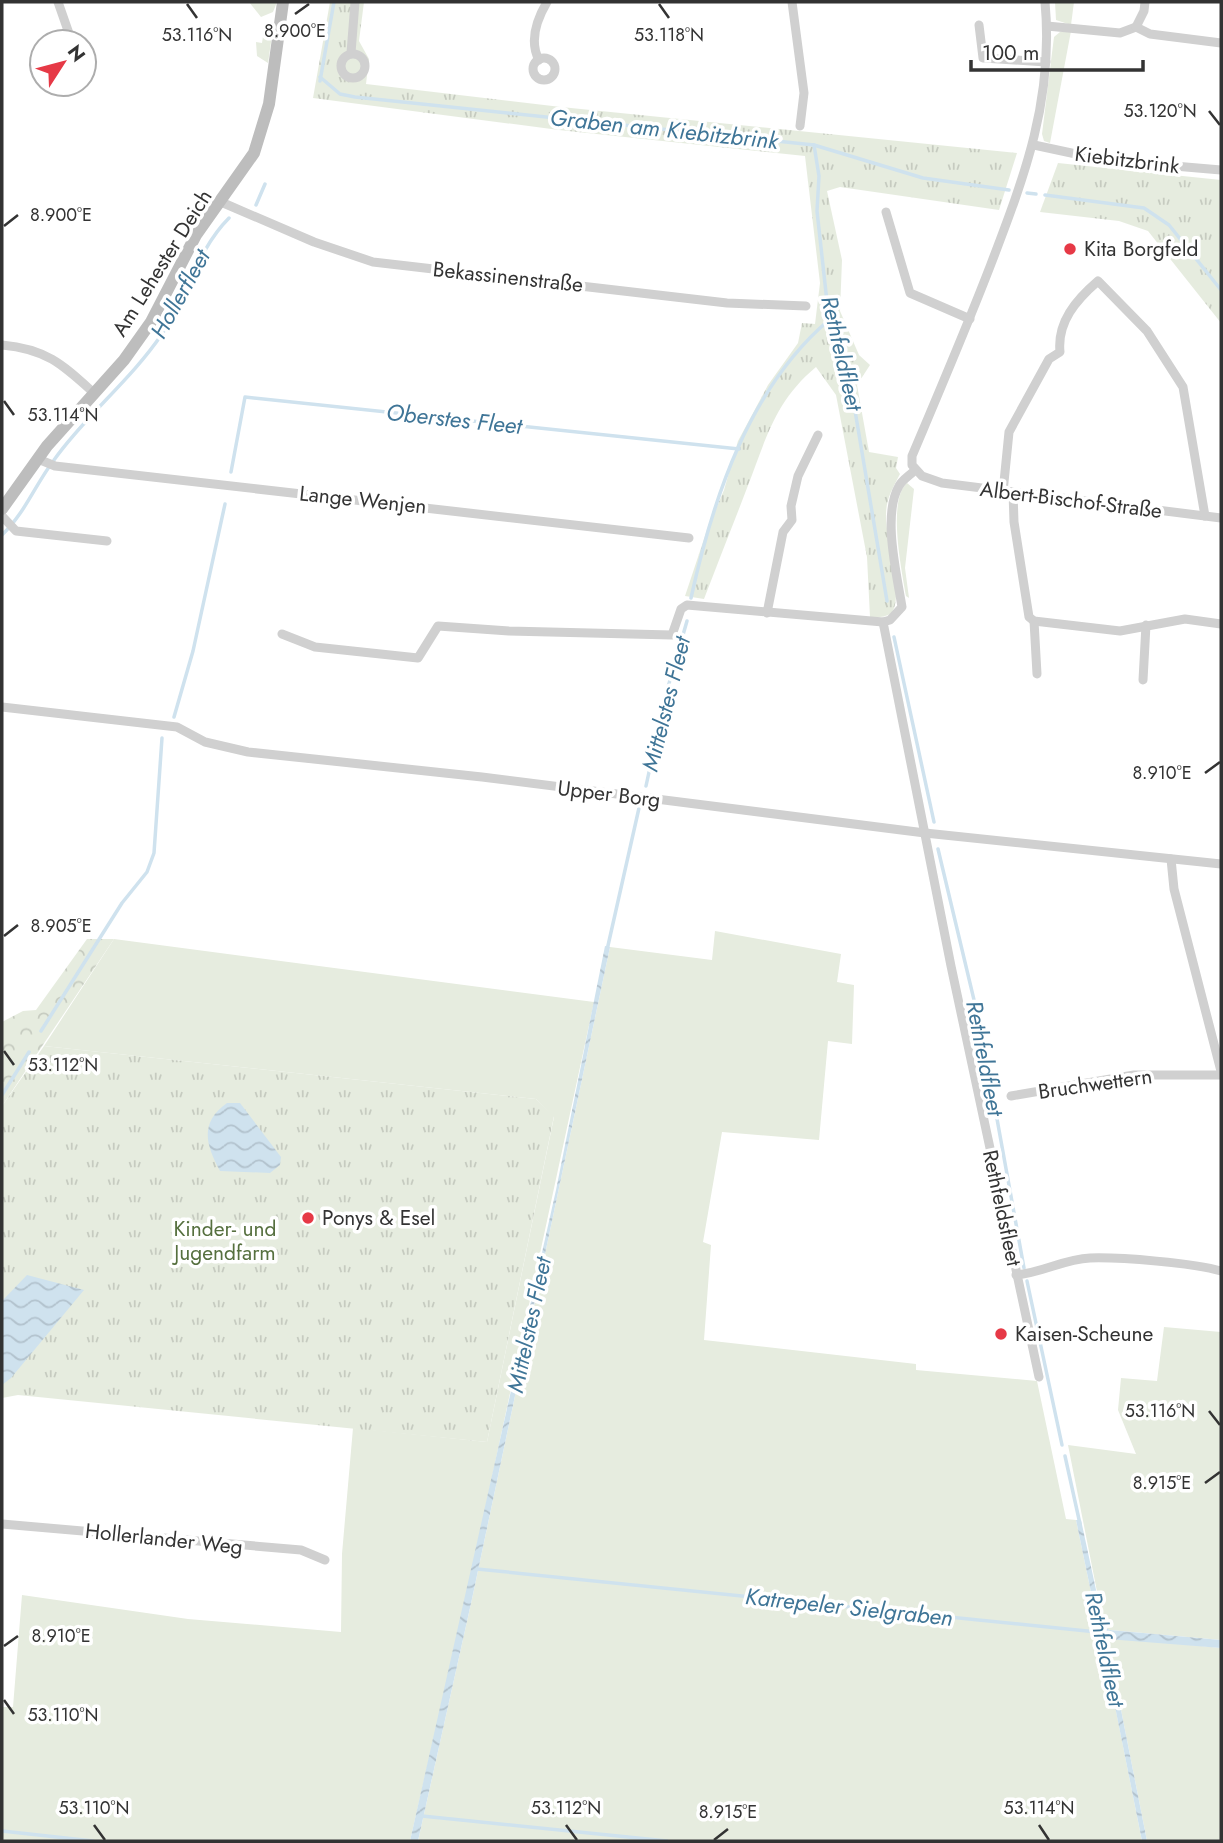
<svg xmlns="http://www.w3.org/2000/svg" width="1223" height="1843" font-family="Jost,sans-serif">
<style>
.green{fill:#e6ecdf}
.forest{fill:url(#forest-crowns)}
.park{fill:url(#park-tufts)}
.water{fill:url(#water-waves)}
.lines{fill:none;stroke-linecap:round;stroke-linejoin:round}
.stream{stroke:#cfe2ee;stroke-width:3.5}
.street{stroke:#d0d0d0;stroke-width:9}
.secondary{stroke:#bdbdbd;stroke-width:12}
.ticks{fill:none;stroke:#333;stroke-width:2.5}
.poi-dot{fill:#e63946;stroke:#fff;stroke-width:2.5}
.labels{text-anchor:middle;stroke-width:7;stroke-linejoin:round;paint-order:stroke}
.street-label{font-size:21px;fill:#333;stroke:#fff}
.poi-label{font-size:21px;fill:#333;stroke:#fff;text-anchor:start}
.park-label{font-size:21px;fill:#56703f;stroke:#fff}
.water-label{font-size:23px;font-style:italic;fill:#3f7597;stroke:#fff}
.ticks-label{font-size:18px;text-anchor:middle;fill:#333;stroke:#fff;stroke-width:7;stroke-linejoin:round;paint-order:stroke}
</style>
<defs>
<pattern id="forest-crowns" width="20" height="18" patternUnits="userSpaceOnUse" patternTransform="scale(1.75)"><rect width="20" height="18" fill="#e6ecdf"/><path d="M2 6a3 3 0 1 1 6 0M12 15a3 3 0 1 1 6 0" fill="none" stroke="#c6cbc0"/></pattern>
<pattern id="park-tufts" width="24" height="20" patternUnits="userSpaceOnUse" patternTransform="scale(1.75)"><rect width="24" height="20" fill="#e6ecdf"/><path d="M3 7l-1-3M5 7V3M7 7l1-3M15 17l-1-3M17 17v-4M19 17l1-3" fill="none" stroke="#c6cbc0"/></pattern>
<pattern id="water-waves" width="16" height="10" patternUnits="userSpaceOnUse" patternTransform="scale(1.75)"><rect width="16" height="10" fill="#cfe2ee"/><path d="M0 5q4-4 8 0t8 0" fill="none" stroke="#b2c2cd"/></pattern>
</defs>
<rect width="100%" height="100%" fill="#fff"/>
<!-- green -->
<g class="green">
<path d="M249,2h28l-4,10 -12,5z"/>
<path d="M1055,2h19l-3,23 -15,-5z"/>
<path d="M273,28l-5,35 -11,-7 -1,-14 6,1 2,-14z"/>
<path d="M1071,31l-21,112 -6,-2 -2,-7 12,-97 6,-5z"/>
<path d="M907,483l7,6 -9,79 4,30 -3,-2c-4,-25 -19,-95 1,-113z"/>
<path d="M715,931l126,23 -4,28 17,3 -2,59 -24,-3 -9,99 -97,-8 -19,110 8,3 -7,95 212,24v6l121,11 29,138 10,1 22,106 -2,10 6,5 40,200h-724l54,-242 138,-652 102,13z"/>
<path d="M114,939l480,63 -128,596 -56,243h-408v-134h11l9,-112 166,24 153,13 1,-78 11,-126 134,14 67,-325 -18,-18 -492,-53z"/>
<path d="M1164,1327l57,5v308l-111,-10 -6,-3 -36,-182 68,9 -18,-44 3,-32 36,3z"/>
<path d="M1111,1637l110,11v193h-74l-40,-202z"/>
</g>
<!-- forest -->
<path class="forest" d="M87,939h27l-112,167v-84l21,-11 13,-1z"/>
<!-- park -->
<g class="park">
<path d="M330,2h34l-5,39 10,18 -3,25 195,23 456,46 -18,57 -159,-23 -13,4 15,69 -2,51 19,44 11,10 -13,20 12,67 29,5 -2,11 4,6c-7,14 -14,24 -14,41 -1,21 19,84 5,98 -6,5 -14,4 -21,4l-3,-60 -31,-162 -20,-28c-42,35 -50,73 -69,121 -14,37 -29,74 -43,111l-19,-3 22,-66 17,-40 14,-49 30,-56 30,-42 4,-20 13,1 5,-41 -15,-127 -246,-26 -246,-32z"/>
<path d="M1058,163l163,17v143l-73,-92 -29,-10 -79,-9z"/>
<path d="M44,1046l492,53 18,17 -67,326 -469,-47 -16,3v-292z"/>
</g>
<!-- water -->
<g class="water">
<path d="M605,946l5,1 -138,652 -54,242h-8l146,-651z"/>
<path d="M227,1103h13l41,54 -1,8 -10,8 -50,-2c-15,-27 -20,-49 7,-68z"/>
<path d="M27,1275l57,15 -73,88 -9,7v-84z"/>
<path d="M1076,1520h5l23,107 6,3 111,10v8l-114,-9 40,202h-5l-40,-199 -6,-6 -1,-8 3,-2z"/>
</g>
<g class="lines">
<!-- stream -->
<g class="stream">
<path d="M320,77l20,17 15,3 459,48 109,33 86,12"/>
<path d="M320,81l14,-79"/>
<path d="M814,145l5,31 -2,35 12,109 18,43 40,238"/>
<path d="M1027,193l9,1"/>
<path d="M1045,195l99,13 25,17 52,65"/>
<path d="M256,205l9,-21"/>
<path d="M231,472l14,-75 494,52"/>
<path d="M2,535c23,-22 33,-50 52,-75 31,-44 76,-79 108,-126 26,-37 34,-83 67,-116"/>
<path d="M691,598c22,-100 58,-210 138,-278"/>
<path d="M894,637l40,185"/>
<path d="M174,717l19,-66 32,-147"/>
<path d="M646,786l20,-92 21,-73"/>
<path d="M938,849l42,176 44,243"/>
<path d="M607,950l32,-142"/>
<path d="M41,1031l81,-128 25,-31 7,-19 8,-115"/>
<path d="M2,1095l27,-43"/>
<path d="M1027,1281l35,164"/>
<path d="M1065,1456l15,68"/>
<path d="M477,1569l620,63"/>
<path d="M422,1816l245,25"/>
<path d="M2,1831l91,10"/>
</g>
<!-- street -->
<g class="street">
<path d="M58,2l14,40"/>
<path d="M792,2l12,91 -4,33"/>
<path d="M1045,2c9,97 -20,173 -54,262 -25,65 -52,128 -79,192v9l10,11 20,7 279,35"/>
<path d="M979,25l4,33 63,4"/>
<path d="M1047,26l73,7 16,-6 14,7 71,9"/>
<path d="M1136,27l8,-16 1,-9"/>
<path d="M351,53l4,-51"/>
<circle cx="353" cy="66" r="12"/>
<circle cx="544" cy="69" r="11"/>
<path d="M539,60c-10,-19 -2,-41 8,-58"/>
<path d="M1034,145l70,15 117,10"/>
<path d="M221,202l93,40 59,20 354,41 79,3"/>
<path d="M886,212l24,81 60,26"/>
<path d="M2,345c45,4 61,20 93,49"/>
<path d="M38,459l17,7 634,72"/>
<path d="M914,471c-5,5 -12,9 -15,15 -17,29 -2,89 3,121l-12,13 -7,2 68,344 88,411"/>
<path d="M1003,492l6,-60 40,-73 11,-7c-3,-30 16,-52 38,-71l49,50 36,56 22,129"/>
<path d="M1013,492l1,30 15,95 5,4 86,10 65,-12 36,5"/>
<path d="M2,516l14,15 91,10"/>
<path d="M767,613l16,-81 9,-12 -1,-14 7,-30 20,-41"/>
<path d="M1034,621l3,53"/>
<path d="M282,634l33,13 103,11 20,-32 71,5 163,4 9,-26 6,-4 196,17"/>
<path d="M1143,680l3,-55"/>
<path d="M2,707l175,20 28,15 43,10 234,25 443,56 296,31"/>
<path d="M1171,859l3,30 47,182"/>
<path d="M1011,1096l123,-21h87"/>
<path d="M1016,1275c26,-2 48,-16 74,-17 29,-1 105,5 131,13"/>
<path d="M2,1524l299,26 24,10"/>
</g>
<!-- secondary -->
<path class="secondary" d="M2,509l45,-63 77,-86 27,-38 45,-87 58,-82 15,-49 14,-102"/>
</g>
<!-- ticks -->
<path class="ticks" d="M187,4l10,14M659,4l10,14M295,14l14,-10M1209,111l11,14M4,226l14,-11M4,401l10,14M1205,773l15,-11M4,936l14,-11M4,1051l10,14M1209,1411l11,14M1205,1483l15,-11M4,1646l14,-10M4,1700l10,14M94,1825l11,15M566,1825l11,15M1039,1825l10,15M714,1840l14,-11"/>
<!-- markers -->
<g class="poi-dot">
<circle cx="1070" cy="249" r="7"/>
<circle cx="308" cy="1218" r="7"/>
<circle cx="1001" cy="1334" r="7"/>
</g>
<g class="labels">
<!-- street labels -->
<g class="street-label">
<text transform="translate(1127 160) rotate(7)" y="7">Kiebitzbrink</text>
<text transform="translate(162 263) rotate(-58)" y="7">Am Lehester Deich</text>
<text transform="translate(508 277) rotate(6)" y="7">Bekassinenstraße</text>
<text transform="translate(363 500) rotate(6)" y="7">Lange Wenjen</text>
<text transform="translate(1071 500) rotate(7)" y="7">Albert-Bischof-Straße</text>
<text transform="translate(609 794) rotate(7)" y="7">Upper Borg</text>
<text transform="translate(1095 1084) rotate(-8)" y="7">Bruchwettern</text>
<text transform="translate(1002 1208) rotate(78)" y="7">Rethfeldsfleet</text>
<text transform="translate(164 1539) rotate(6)" y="7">Hollerlander Weg</text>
</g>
<!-- poi labels -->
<g class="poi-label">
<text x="1084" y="256">Kita Borgfeld</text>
<text x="322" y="1225">Ponys &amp; Esel</text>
<text x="1015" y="1341">Kaisen-Scheune</text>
</g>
<!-- park labels -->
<g class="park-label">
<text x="225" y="1236">Kinder- und<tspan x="225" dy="24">Jugendfarm</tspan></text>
</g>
<!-- water labels -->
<g class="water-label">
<text transform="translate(664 129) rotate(6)" y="8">Graben am Kiebitzbrink</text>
<text transform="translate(180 294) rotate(-61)" y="8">Hollerfleet</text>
<text transform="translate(842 353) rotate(77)" y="8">Rethfeldfleet</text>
<text transform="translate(454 419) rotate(6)" y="8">Oberstes Fleet</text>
<text transform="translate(666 704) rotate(-76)" y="8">Mittelstes Fleet</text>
<text transform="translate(985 1058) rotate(79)" y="8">Rethfeldfleet</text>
<text transform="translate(529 1325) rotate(-78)" y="8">Mittelstes Fleet</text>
<text transform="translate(849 1607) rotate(6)" y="8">Katrepeler Sielgraben</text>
<text transform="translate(1105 1649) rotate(78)" y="8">Rethfeldfleet</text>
</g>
</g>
<g class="ticks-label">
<text x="295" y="37">8.900°E</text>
<text x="197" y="41">53.116°N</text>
<text x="669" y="41">53.118°N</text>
<text x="1160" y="117">53.120°N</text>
<text x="61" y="221">8.900°E</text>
<text x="63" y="421">53.114°N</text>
<text x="1162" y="779">8.910°E</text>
<text x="61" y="932">8.905°E</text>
<text x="63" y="1071">53.112°N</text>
<text x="1160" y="1417">53.116°N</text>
<text x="1162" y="1489">8.915°E</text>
<text x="61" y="1642">8.910°E</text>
<text x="63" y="1721">53.110°N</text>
<text x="94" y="1814">53.110°N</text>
<text x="566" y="1814">53.112°N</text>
<text x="1039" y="1814">53.114°N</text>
<text x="728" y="1818">8.915°E</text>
</g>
<!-- border -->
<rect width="1223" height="1843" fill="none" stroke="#333333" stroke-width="7"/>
<!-- north arrow -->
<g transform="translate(63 63) rotate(54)"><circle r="33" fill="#ffffff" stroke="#adadad" stroke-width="2"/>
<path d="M0-5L12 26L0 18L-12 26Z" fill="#e63946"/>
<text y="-10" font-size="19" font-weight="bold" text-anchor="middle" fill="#333333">N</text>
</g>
<!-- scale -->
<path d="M971 60v10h172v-10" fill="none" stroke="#333333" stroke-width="3.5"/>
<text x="982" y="60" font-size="21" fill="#333333" stroke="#ffffff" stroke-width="5" paint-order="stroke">100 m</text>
</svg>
